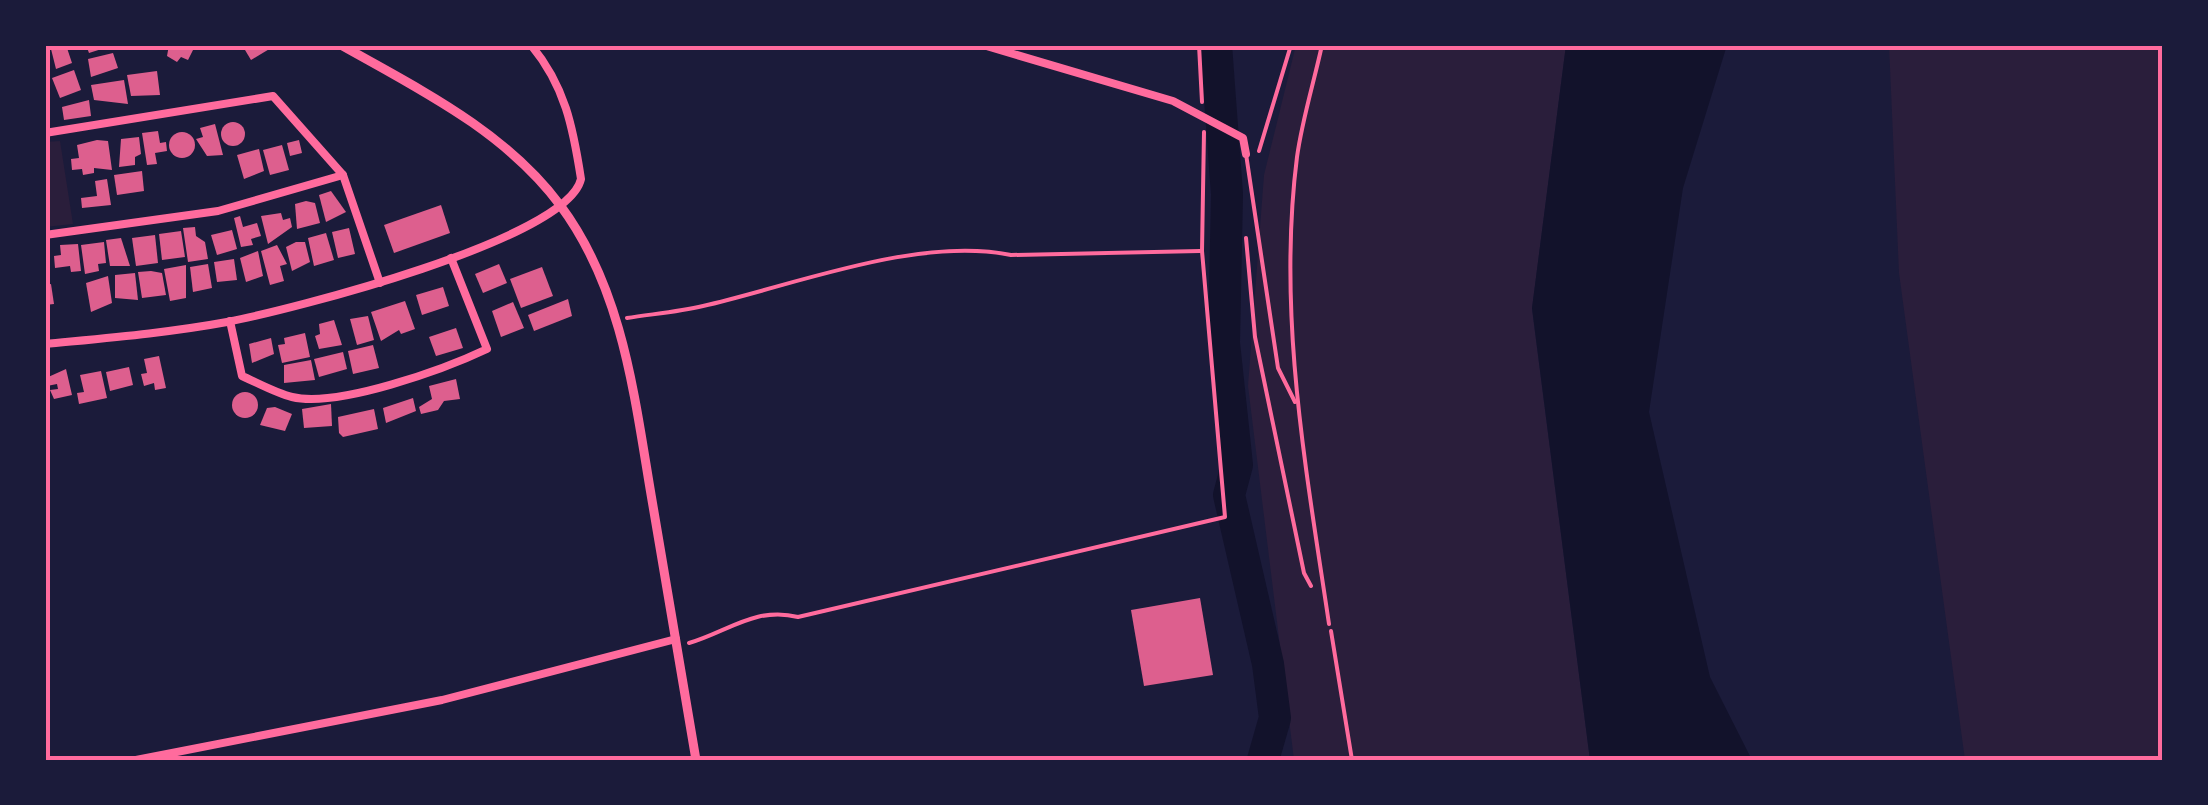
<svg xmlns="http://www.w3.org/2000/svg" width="2208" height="805" font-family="Roboto,sans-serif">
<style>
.green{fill:#2a1e3b}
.water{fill:#12122b}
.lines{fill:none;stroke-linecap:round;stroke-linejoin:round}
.river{stroke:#12122b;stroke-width:32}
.building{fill:#dd5f8e}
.path{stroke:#ff6b9d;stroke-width:4}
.service{stroke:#ff6b9d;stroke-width:4}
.minor{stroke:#ff6b9d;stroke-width:8}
.tertiary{stroke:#ff6b9d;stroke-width:9}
.neatline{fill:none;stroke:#ff6b9d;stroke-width:4}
</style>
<rect width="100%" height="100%" fill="#1b1b3a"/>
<!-- green -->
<g class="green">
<path d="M1296,45h270l-34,264 58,451h-296l-46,-374 16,-211z"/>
<path d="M1889,45h274v715h-198l-66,-487z"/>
<path d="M60,141l13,83 -28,3v-85z"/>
</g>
<!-- water -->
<path class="water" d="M1566,45h161l-44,143 -34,224 61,265 42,83h-162l-58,-452z"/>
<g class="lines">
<!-- river -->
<path class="river" d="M1216,45l11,149 -3,149 13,122 -8,30 39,169 7,54 -12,42"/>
</g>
<!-- building -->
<g class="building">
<path d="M50,45h16l6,18 -16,6z"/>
<path d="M86,45h25v1l-22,7z"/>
<path d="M169,45h20l5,3 -6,12 -7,-3 -4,5 -10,-6z"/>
<path d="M242,45h34l-25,15z"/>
<path d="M113,53l5,15 -27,9 -3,-18z"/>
<path d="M74,70l7,20 -21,8 -8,-20z"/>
<path d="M157,71l3,24 -29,1 -4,-21z"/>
<path d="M124,80l4,24 -34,-4 -3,-15z"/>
<path d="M89,100l2,16 -27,4 -2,-13z"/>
<circle cx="233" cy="134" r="12"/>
<path d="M215,124l8,31 -16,1 -11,-17 7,-2 -3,-9z"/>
<path d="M158,131l2,12 6,-1 1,9 -12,2 2,11 -10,1 -5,-32z"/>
<circle cx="182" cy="145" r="13"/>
<path d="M139,137l2,17 -6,3v8l-16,2 2,-28z"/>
<path d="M97,140l11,1 4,29 -18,-2v5l-11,2 -1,-6 -10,1 -1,-11 8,-1 -2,-13z"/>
<path d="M299,140l3,13 -12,3 -3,-13z"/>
<path d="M282,145l7,25 -19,5 -7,-25z"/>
<path d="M259,149l5,22 -20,8 -7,-24z"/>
<path d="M142,171l2,20 -27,4 -3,-20z"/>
<path d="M107,179l4,26 -29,3 -1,-10 16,-2 -2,-15z"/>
<path d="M331,191l15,21 -20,10 -7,-27z"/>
<path d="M306,201l9,2 5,20 -23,6 -2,-25z"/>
<path d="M441,205l9,28 -56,20 -10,-28z"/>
<path d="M281,213l2,7 7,-2 2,9 -24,17 -7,-28z"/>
<path d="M240,216l3,11 14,-4 4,13 -10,3 2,6 -12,2 -7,-29z"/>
<path d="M195,227l1,9 9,6 3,17 -20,3 -5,-34z"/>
<path d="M349,228l6,26 -17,4 -6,-26z"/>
<path d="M232,230l5,19 -20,6 -6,-20z"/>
<path d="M181,231l4,26 -23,3 -3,-26z"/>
<path d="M326,233l8,27 -20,6 -6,-28z"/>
<path d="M155,235l3,28 -22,3 -4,-28z"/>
<path d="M121,238l9,28h-20l-4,-26z"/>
<path d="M104,242l2,21 -8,1 1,7 -14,3 -4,-29z"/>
<path d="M296,242h9l5,20 -18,9 -6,-24z"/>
<path d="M78,244l3,27 -10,1 -1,-6 -15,2 -1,-12 7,-1 -1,-10z"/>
<path d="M277,245l10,19 -7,2 4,15 -14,4 -9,-34z"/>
<path d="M258,251l5,25 -17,6 -6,-24z"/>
<path d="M234,259l3,21 -20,2 -3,-20z"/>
<path d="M208,264l4,24 -19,4 -3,-25z"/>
<path d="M499,264l8,19 -24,10 -8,-19z"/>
<path d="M186,265v33l-16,3 -6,-32z"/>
<path d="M542,267l11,29 -32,12 -11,-29z"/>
<path d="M151,271l11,2 4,22 -24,3 -4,-26z"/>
<path d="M135,273l3,27 -23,-2v-23z"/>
<path d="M108,276l4,27 -21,9 -5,-29z"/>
<path d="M51,284l3,20 -9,1v-20z"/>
<path d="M443,287l6,19 -27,9 -6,-20z"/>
<path d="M568,299l4,17 -38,15 -6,-16z"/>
<path d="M405,301l10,28 -14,5 -2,-4 -18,11 -10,-29z"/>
<path d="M513,302l11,26 -23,9 -9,-26z"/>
<path d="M368,316l6,24 -17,5 -7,-26z"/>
<path d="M334,320l8,25 -23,4 -4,-13 5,-2 -1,-10z"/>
<path d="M456,328l7,20 -27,8 -7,-19z"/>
<path d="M305,333l5,24 -28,6 -4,-18 7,-1 -1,-6z"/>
<path d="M271,338l3,16 -22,9 -3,-19z"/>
<path d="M373,345l6,23 -26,6 -5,-23z"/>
<path d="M343,352l4,17 -28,8 -5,-18z"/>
<path d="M159,356l7,32 -11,2 -1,-7 -10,3 -3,-12 6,-1 -3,-14z"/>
<path d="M311,360l4,20 -31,3v-18z"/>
<path d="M129,367l4,18 -23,6 -4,-19z"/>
<path d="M66,369l6,26 -18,4 -4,-9 8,-1 -1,-5 -10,2 -1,-8z"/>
<path d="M101,371l6,27 -28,6 -2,-11 7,-1 -4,-17z"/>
<path d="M456,379l4,20 -16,2 -6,9 -17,4 -2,-7 13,-8 -3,-13z"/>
<circle cx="245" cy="405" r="13"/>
<path d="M413,398l3,13 -30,12 -3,-15z"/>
<path d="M331,404l1,22 -28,2 -2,-19z"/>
<path d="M275,407l17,7 -7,17 -25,-6 7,-17z"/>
<path d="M374,409l4,20 -35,8 -4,-4 -1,-16z"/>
<path d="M1200,598l13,77 -69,11 -13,-76z"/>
</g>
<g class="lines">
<!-- path -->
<g class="path">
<path d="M1199,45l3,57"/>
<path d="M1259,151l32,-106"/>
<path d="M1246,238l9,99 49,236 7,13"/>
<path d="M627,318c25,-4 51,-6 76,-12 92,-21 214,-70 308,-51l189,-4"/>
<path d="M1331,631l21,129"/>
<path d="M689,643c38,-11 67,-37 109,-26l427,-100 -23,-266 2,-119"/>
</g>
<!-- service -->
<g class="service">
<path d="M1322,45c-8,37 -20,75 -25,112 -20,157 9,312 32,467"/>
<path d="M1246,154l32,214 17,34"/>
</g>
<!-- minor -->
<g class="minor">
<path d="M983,45l190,56 70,37 3,16"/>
<path d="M45,133l228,-37 70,79 37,108"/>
<path d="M45,235l173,-24 125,-36"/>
<path d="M230,321l12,55c16,7 34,17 50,21 46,11 153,-28 195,-48l-36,-91"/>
<path d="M45,344c61,-6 122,-11 182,-22 62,-12 340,-82 354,-143 -8,-52 -16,-93 -50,-134"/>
<path d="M136,760l306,-60 234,-61"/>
</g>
<!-- tertiary -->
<path class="tertiary" d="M341,45c78,44 164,86 219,160 65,87 75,198 93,301 14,85 29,169 43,254"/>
</g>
<!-- border -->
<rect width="2208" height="805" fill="none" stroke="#1b1b3a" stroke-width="95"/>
<rect x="48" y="48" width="2112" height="710" class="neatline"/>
</svg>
